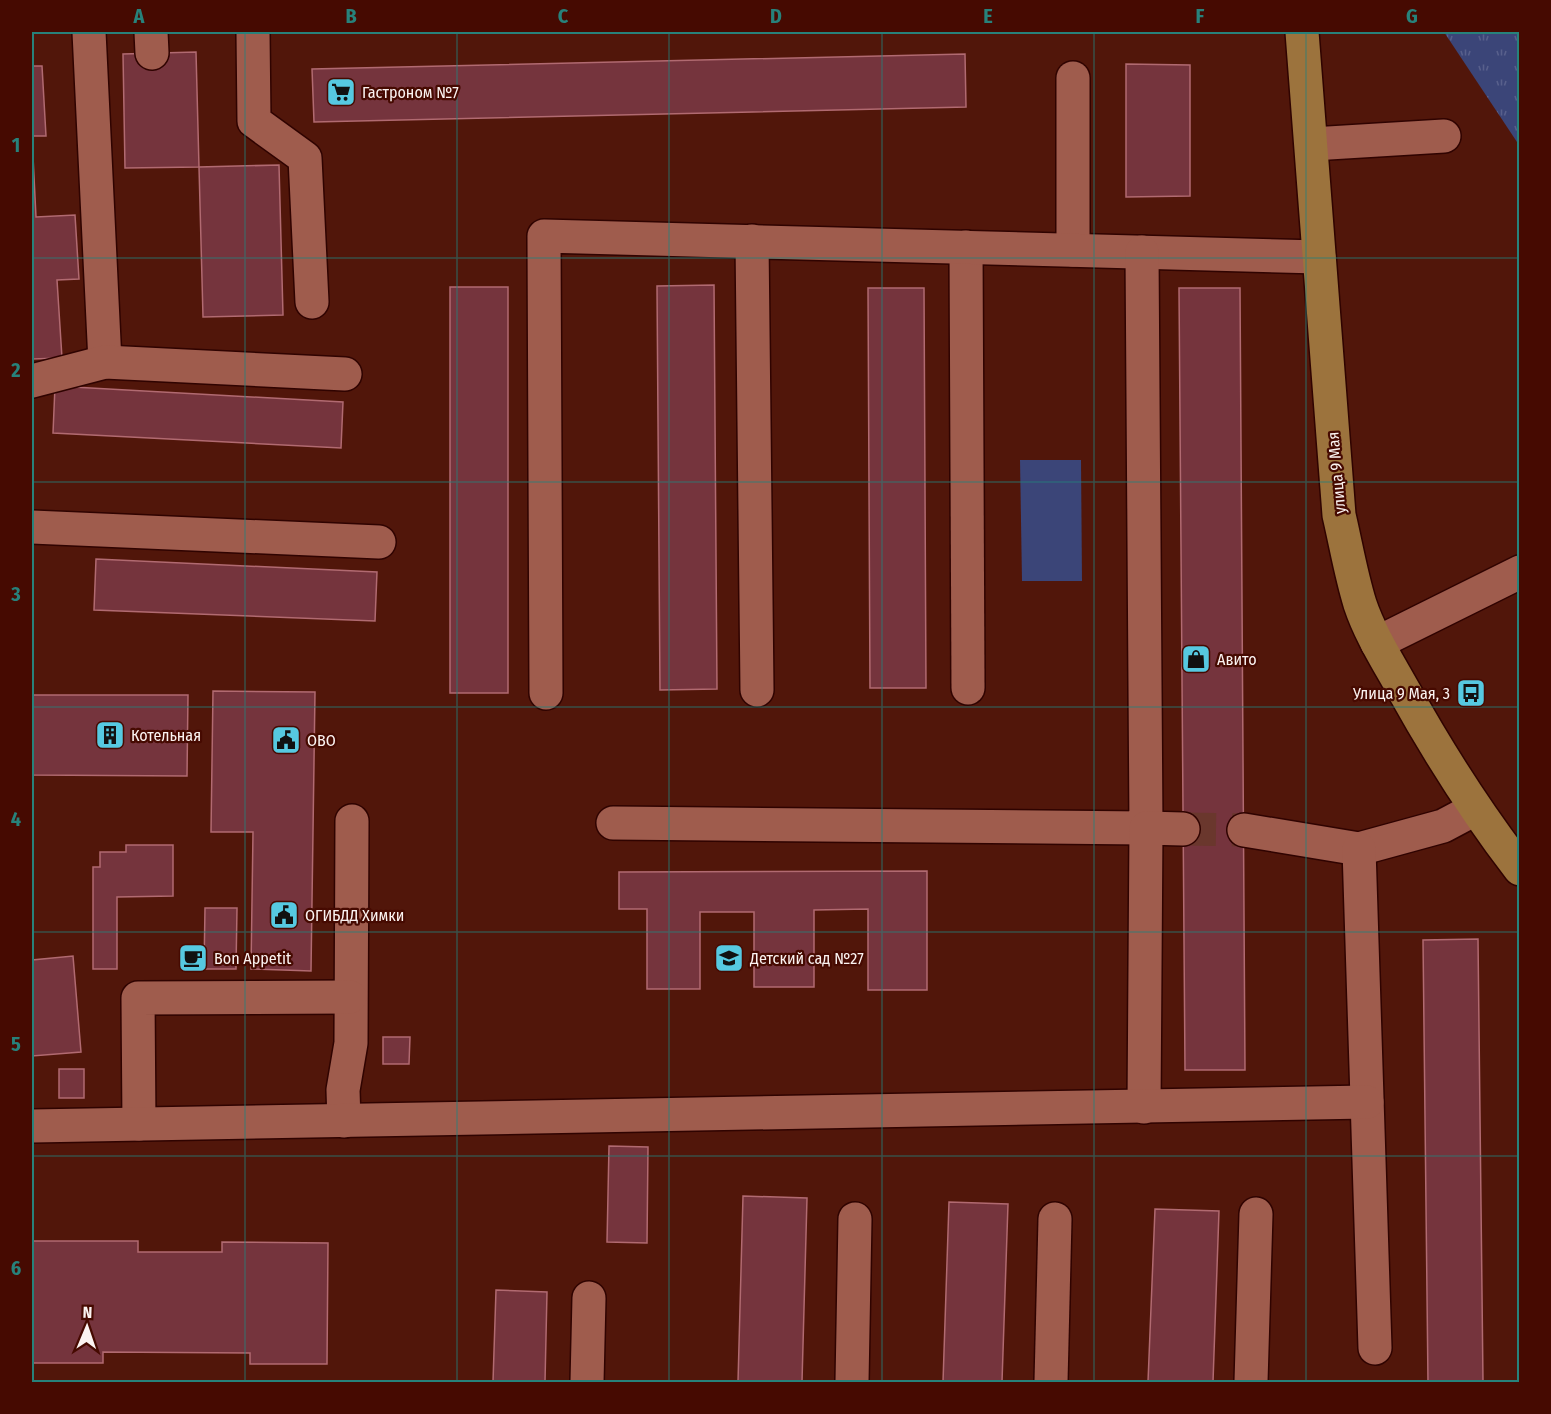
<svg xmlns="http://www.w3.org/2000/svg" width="1551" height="1414" font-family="'Fira Sans Condensed',sans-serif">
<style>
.park{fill:url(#park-tufts)}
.pitch{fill:#3b4578}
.building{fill:#75343d;stroke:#b16a71;stroke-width:1.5}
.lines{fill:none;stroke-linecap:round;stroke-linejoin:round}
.minor-tunnel{stroke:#6a372d;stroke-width:33;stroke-dasharray:33 16;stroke-linecap:butt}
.minor-casing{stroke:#2f0300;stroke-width:36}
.major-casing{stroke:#2f0300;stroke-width:36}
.minor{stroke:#9f5c4d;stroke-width:33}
.major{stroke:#9c733d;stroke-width:33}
.grid{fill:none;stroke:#27827b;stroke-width:1.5;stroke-opacity:0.55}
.labels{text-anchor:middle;stroke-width:4.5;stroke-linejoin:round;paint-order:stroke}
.poi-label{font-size:16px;fill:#fbf3f1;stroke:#460a01;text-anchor:start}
.street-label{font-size:16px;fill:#fbf3f1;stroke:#460a01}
.neatline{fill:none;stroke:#27827b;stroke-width:2}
.grid-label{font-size:20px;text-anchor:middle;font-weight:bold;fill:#27827b}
</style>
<defs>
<pattern id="park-tufts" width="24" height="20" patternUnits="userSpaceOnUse" patternTransform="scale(1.5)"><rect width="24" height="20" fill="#3b4578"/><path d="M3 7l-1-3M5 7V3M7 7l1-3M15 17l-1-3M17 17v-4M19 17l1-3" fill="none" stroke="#58608c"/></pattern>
</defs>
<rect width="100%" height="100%" fill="#51160a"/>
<!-- park -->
<path class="park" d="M1444,32h75v113z"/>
<!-- pitch -->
<path class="pitch" d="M1020,460h61l1,121h-60z"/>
<!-- building -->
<g class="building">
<path d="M196,52l3,115 -74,1 -2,-114z"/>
<path d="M965,54l1,53 -652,15 -2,-53z"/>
<path d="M1126,64l64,1v131l-64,1z"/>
<path d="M32,66h10l4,70h-14l4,81 39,-2 4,64 -22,1 5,78 -30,1z"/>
<path d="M279,165l4,150 -80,2 -4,-150z"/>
<path d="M714,285l3,404 -57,1 -3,-404z"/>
<rect x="450" y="287" width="58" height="406"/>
<path d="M868,288h56l2,400h-56z"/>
<path d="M1179,288h61l5,782h-60z"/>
<path d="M55,386l288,16 -2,46 -288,-15z"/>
<path d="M96,559l281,13 -2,49 -281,-11z"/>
<path d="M213,691l102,1 -4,279 -60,-2 2,-137h-42z"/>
<path d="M32,695h156l-1,81 -155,-1z"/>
<path d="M126,845h47v51l-56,1v72h-24v-102h7v-15h26z"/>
<path d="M927,871v119h-59v-81l-54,1v77h-60v-75h-54v77h-53v-80h-28v-37z"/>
<path d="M205,908h32l-1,61h-32z"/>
<path d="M1478,939l5,443h-55l-5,-442z"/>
<path d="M73,956l8,96 -49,4v-96z"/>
<path d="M383,1037h27l-1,27h-26z"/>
<rect x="59" y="1069" width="25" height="29"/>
<path d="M609,1146l39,1 -1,96 -40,-1z"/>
<path d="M743,1196l64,2 -5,184h-64z"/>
<path d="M949,1202l59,2 -6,178h-59z"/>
<path d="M1155,1209l64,2 -6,171h-65z"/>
<path d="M33,1241h105v11h84v-10l106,1 -1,121h-77v-11l-147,-1v11h-70z"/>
<path d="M496,1290l51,2 -2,90h-52z"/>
</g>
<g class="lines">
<!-- minor-tunnel -->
<path class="minor-tunnel" d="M1183,829l61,1"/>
<!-- minor casing -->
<g class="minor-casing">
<g id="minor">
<path d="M89,32l16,330"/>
<path d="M151,32l1,21"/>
<path d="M253,32l1,89 51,37 7,144"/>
<path d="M1073,78v172"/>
<path d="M1312,144l132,-8"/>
<path d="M752,241l5,449"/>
<path d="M966,247l2,441"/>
<path d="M32,381l73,-19 240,12"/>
<path d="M32,527l347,15"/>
<path d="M1377,643l143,-71"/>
<path d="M546,693l-2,-457 775,21"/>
<path d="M613,823l533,5 -4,-576"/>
<path d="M1244,830l115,19 84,-23 32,-17"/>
<path d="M1359,849l16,499"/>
<path d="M1144,1107l2,-279 37,1"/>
<path d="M344,1121l-1,-31 8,-47 1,-222"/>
<path d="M139,1124l-1,-126 212,-1"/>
<path d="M32,1126l1335,-24"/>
<path d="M587,1382l2,-84"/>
<path d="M852,1382l3,-163"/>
<path d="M1051,1382l4,-163"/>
<path d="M1251,1382l5,-168"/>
</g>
</g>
<!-- major casing -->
<g class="major-casing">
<path id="major" d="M1302,32l37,483c7,30 12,60 21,89 10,30 28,58 43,85 35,63 73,123 117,180"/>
</g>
<!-- minor -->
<use href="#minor" class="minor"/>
<!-- major -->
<use href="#major" class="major"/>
</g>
<!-- grid -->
<path class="grid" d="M245,32v1350M457,32v1350M669,32v1350M882,32v1350M1094,32v1350M1306,32v1350M32,258h1488M32,482h1488M32,707h1488M32,932h1488M32,1156h1488"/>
<!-- icons -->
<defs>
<g id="supermarket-square" transform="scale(1.5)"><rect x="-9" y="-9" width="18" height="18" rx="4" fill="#56c9e1" stroke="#460a01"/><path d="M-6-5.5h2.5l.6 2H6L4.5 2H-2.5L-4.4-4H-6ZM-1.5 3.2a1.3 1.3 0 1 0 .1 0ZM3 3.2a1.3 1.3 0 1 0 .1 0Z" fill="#111"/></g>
<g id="shop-square" transform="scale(1.5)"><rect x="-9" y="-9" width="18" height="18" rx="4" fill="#56c9e1" stroke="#460a01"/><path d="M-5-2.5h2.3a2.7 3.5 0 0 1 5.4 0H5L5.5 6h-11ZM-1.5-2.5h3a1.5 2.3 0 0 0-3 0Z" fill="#111"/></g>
<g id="bus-square" transform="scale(1.5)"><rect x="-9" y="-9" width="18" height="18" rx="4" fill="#56c9e1" stroke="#460a01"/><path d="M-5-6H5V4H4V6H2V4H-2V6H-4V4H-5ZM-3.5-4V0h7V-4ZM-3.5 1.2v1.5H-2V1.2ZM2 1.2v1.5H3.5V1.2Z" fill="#111"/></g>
<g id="building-square" transform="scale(1.5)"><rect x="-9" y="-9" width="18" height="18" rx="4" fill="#56c9e1" stroke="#460a01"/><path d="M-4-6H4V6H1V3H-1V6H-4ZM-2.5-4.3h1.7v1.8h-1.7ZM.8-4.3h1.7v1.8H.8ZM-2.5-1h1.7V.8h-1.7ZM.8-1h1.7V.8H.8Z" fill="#111"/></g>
<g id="civic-square" transform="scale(1.5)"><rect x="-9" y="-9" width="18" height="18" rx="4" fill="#56c9e1" stroke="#460a01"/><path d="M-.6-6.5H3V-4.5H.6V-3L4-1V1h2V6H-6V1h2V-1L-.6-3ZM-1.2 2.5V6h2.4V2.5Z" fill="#111"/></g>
<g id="cafe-square" transform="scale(1.5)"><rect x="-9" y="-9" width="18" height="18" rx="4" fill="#56c9e1" stroke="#460a01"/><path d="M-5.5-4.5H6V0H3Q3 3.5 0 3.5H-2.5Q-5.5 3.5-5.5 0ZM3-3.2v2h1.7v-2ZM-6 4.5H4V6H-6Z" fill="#111"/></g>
<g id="school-square" transform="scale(1.5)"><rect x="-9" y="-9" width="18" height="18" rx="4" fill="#56c9e1" stroke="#460a01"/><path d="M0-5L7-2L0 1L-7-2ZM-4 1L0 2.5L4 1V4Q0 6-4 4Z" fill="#111"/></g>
</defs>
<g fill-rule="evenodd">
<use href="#supermarket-square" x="341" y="92"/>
<use href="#shop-square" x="1196" y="659"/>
<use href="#bus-square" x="1471" y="693"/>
<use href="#building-square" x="110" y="735"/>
<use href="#civic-square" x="286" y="740"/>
<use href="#civic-square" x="284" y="915"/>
<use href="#cafe-square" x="193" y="958"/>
<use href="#school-square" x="729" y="958"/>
</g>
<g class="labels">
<!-- poi labels -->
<g class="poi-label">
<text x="362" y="98">Гастроном №7</text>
<text x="1217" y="665">Авито</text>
<text x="1450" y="699" text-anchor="end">Улица 9 Мая, 3</text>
<text x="131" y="741">Котельная</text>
<text x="307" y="746">ОВО</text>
<text x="305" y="921">ОГИБДД Химки</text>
<text x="214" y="964">Bon Appetit</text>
<text x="750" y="964">Детский сад №27</text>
</g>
<!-- street labels -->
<g class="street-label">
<text transform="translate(1336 473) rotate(-95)" y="6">улица 9 Мая</text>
</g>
</g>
<!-- border -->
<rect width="1551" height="1414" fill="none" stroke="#460a01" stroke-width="66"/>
<!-- north arrow -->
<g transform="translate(87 1327) rotate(2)" stroke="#460a01" stroke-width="4.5" paint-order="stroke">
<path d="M0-4.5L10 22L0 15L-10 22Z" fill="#fbf3f1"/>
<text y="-9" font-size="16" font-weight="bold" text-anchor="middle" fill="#fbf3f1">N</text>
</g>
<rect x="33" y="33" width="1485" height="1348" class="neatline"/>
<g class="grid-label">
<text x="139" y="23">A</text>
<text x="351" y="23">B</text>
<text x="563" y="23">C</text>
<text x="776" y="23">D</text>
<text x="988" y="23">E</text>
<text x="1200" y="23">F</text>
<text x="1412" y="23">G</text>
<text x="16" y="152">1</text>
<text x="16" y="377">2</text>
<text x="16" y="601">3</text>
<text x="16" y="826">4</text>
<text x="16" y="1051">5</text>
<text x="16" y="1275">6</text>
</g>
</svg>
